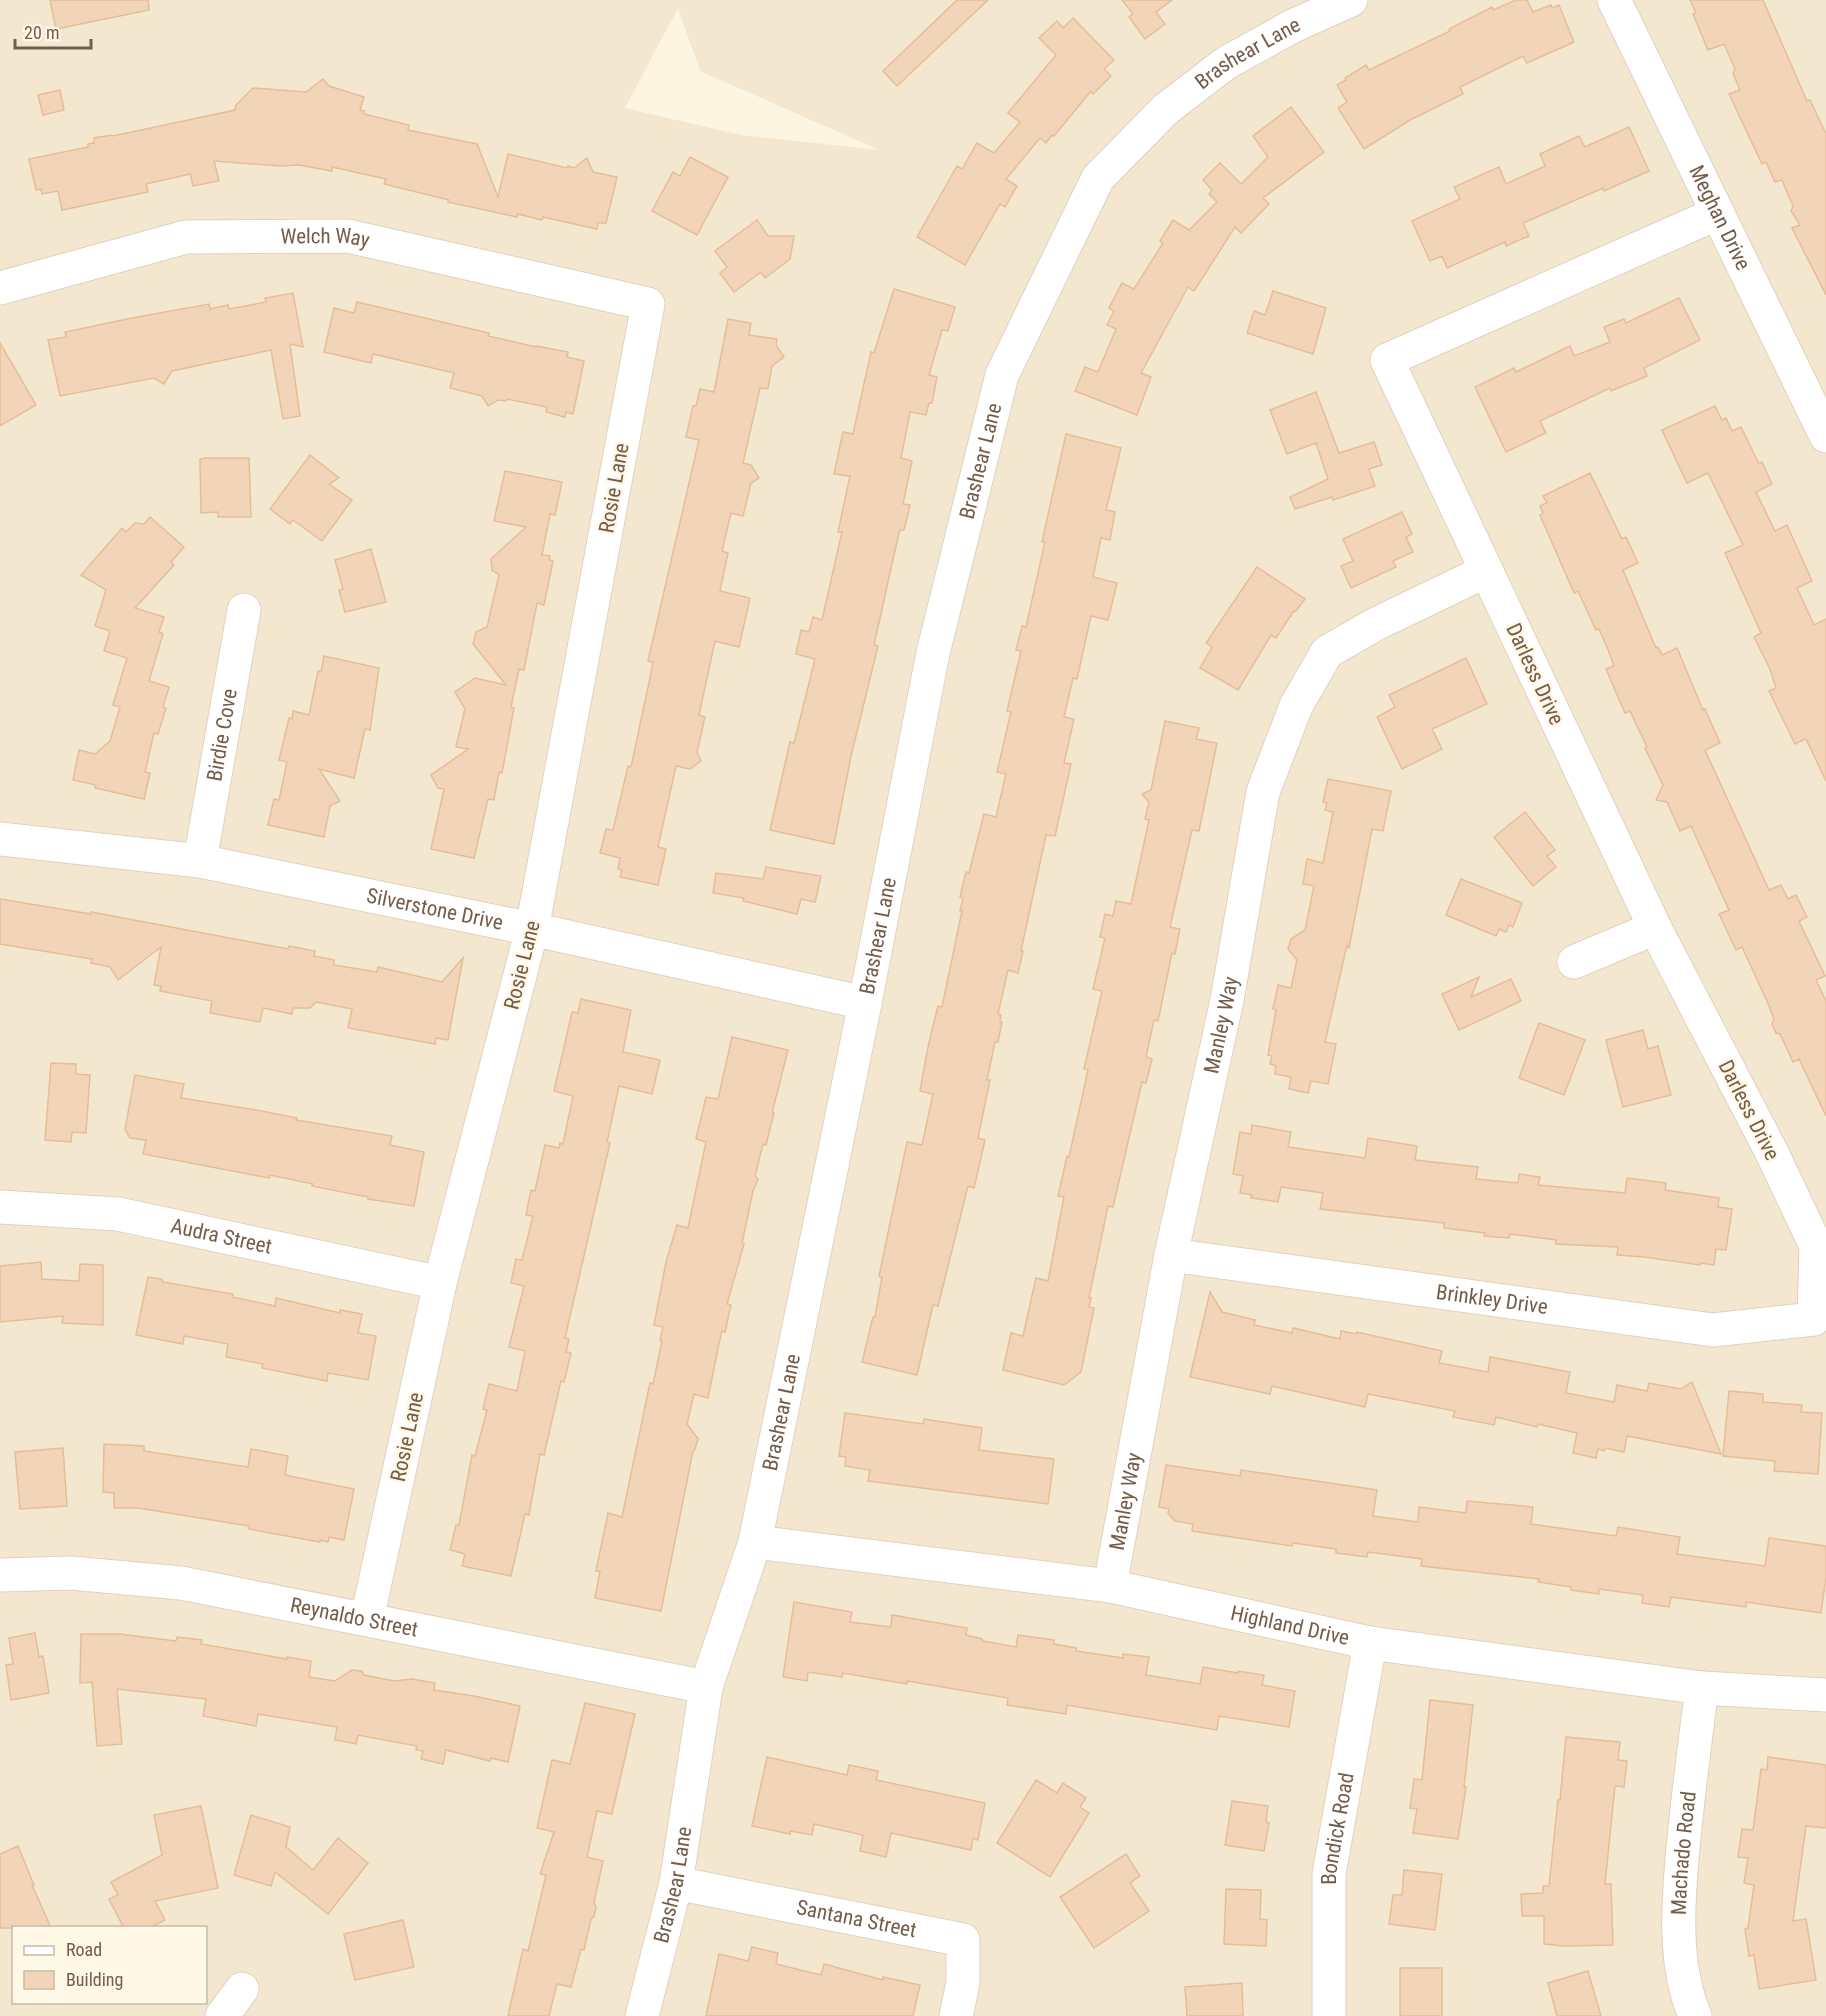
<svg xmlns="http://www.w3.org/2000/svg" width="1826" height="2016" font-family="'Roboto Condensed',sans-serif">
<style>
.residential{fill:#f4e7cf;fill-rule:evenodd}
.building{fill:#f2d5b8;stroke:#e5be98;stroke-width:1.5}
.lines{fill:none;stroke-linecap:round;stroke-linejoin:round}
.minor-casing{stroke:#e1d1bd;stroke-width:35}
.minor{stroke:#fff;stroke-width:33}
.labels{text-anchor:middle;stroke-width:5;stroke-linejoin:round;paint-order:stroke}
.street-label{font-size:21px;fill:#745c48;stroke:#fff8e7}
</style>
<rect width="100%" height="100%" fill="#fcf5e1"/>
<!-- residential -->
<path class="residential" d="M0,0h1826v2016h-1826zM678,8l22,63 179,79 -138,-15 -116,-27zM14,1928h192v74h-192z"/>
<!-- building -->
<g class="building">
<path d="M50,0h98l1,10 -93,19z"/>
<path d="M957,0h31l-91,86 -14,-15z"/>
<path d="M1122,0h50l-16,12 9,12 -20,15 -16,-22 4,-3z"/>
<path d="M1516,0h11l6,12 18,-7 1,3 7,-3 15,37 -47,21 -4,-7 -63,31 3,7 -53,26 -46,29 -26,-41 9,-6 -10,-17 9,-5 -1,-2 21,-13 3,5 81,-39 -1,-2 43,-22 1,3z"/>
<path d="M1690,0h73l44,101 3,-1 16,34v161l-34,-67 8,-3 -9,-14 2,-5 -11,-26 -7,2 -9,-20 -4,2 -33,-70 11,-4 -7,-17 2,-4 -11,-25 -16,6 -15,-36 3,-1z"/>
<path d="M1073,18l41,42 -10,9 7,7 -18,18 -2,-3 -37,45 -2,-1 -6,8 -6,-5 -34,41 11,7 -12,21 -5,-3 -35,61 -48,-28 40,-71 5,3 15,-26 17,10 26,-31 -12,-9 48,-58 -17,-17 18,-17 6,7z"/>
<path d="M323,79l6,7 35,11 -4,13 4,1v3l45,11 -1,5 69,14 21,53 10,-43 59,14 1,-2 6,2 13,-10 6,14 24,5 -11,46h-8l-1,6 -54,-12 -1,3 -24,-6 -1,3 -69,-15 1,-2 -65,-16 2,-5 -54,-12v4l-33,-6 -18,1 -67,-5 5,20 -26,5 -3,-12 -44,10 2,8 -86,18 -4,-19 -16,3 -1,-5 -5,1 -7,-31 59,-12v-3l6,-1v-5l18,-3 1,1 122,-26 1,-5 17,-17 53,4z"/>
<path d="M60,90l4,20 -21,5 -5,-20z"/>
<path d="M1291,107l33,45 -61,46 6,6 -28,29 -6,-6 -41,64 -6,-4 -47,86 10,4 -14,38 -62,-24 10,-24 13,5 18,-43 -9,-4 7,-14 -5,-3 13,-25 12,6 29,-46 -3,-2 13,-21 16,10 28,-28 -8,-8 3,-4 -9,-10 17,-17 21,21 27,-27 -15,-21z"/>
<path d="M1629,127l20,44 -45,20 -1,-3 -80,35 6,13 -23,10 -1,-4 -58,26 -5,-12 -12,5 -18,-40 48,-22 -6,-12 45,-20 7,17 39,-18 -5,-12 39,-18 6,11z"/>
<path d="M690,157l38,20 -31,58 -45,-24 21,-39 7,4z"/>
<path d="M757,220l11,16h26l-4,23 -25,19 -4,-6 -27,20 -14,-19 7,-6 -12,-16z"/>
<path d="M894,289l61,18 -7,24 -6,-1 -13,45 8,2 -5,26h-3l-3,12 -16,-3 -9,46 11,3 -9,43 7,1 -6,25h-4l-2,7 -24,108 4,1 -27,110 -17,88 -64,-14 20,-88 4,1 21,-84 -19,-5 5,-24 8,2 4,-15 9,3 20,-88h-4l12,-56 -16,-2 9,-42 10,2 18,-82 3,1z"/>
<path d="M1273,291l53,17 -13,46 -66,-21 7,-22 11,4z"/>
<path d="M293,293l10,54 -13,-3 10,72 -17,3 -12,-69 -99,21 -8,13 -10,-6 -94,18 -12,-56 18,-3 -1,-5 67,-14 77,-14 1,5 18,-4 1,4 37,-7 -1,-4z"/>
<path d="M1679,298l21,42 -56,28 3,8 -36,15 -1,-3 -70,33 6,12 -40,19 -31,-65 39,-19 2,4 54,-26 4,10 36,-14 -6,-15 20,-8 2,4z"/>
<path d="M357,302l132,31 -1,3 48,11v-1l32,6 -1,5 17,4 -11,53 -7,-2 -1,5 -19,-5 1,-5 -40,-8 -1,2 -8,-1 -10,6 -6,-10 -32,-8 4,-15 -81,-19 -2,9 -47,-11 10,-44 20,5z"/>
<path d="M728,319l23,4 -2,12 28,4 -1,6 8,12 -12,9 -4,23 -8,-1 -17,75 8,2 8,13 -8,5 -8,33 -12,-3 -9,38 6,2 -8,38 30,7 -11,49 -24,-6 -16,74 6,2 -8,35 4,9 -11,8 -14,-3 -18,81 8,2 -8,36 -38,-8 2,-7 -4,-1 2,-11 -20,-5 6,-24 7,1 15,-64 3,1 20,-94 2,-11 -5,-1 51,-221 -13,-3 7,-31h3l4,-17 14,3z"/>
<path d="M0,343l36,62 -36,21z"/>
<path d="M1316,392l23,61 35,-11 8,23 -13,4 6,17 -42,14 -1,-3 -37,12 -5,-12 38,-18 -12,-36 -29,11 -17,-44z"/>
<path d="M1715,406l7,14 4,-2 6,13 9,-4 18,37 3,-2 10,22 -16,8 19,39 12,-6 25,56 -15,7 17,37 12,-6v162l-19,-40 -2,-2 -10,5 -26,-53 7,-3 -6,-19 -16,-32 7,-4 -36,-80 18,-8 -35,-72 -21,10 -25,-53z"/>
<path d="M1066,434l55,14 -15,62 9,2 -5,28 -9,-2 -8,39 24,6 -9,37 -17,-4 -14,63 -4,-1 -9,39 10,2 -10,44 7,1 -16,72 -9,-1 -25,116h2l-5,22 -10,-3 -10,44 3,1 -1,7h2l-4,20h-3l-8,38h3l-12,58 7,2 -11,48 -6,-2 -30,120 -5,-1 -16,70 -55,-13 11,-45h2l7,-40 -3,-1 28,-134 15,3 11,-51 -13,-3 8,-44 10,-41 4,1 20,-96h-2l3,-13 -3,-1 6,-25 3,1 15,-59 12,3 10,-43 -9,-2 14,-60 -4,-1 14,-60 -5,-1 6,-24 4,1 19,-85h-3z"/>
<path d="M310,455l29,23 -10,6 23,16 -30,41 -29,-21 -3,4 -20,-15z"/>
<path d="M207,458h42l2,59h-33v-5l-17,1 -1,-54z"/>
<path d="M505,471l57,11 -7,33 -5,-1 -8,41 8,1 -1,4 4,1 -9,44 -7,-2 -13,67 -5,-1 -8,38 3,1 -12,65 -3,-1 -5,28 -6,-1 -14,59 -43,-9 13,-60 -6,-1 -7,-13 37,-26 -12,-2 9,-38 -10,-17 20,-14 31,7 -33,-41 3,-12 11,-5 12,-52 -7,-5 -1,-11 35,-32 -32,-6z"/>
<path d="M1590,473l32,66 4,-2 12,26 -15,7 33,78 2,-1 4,8 15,-7 26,62 2,-1 15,34 -15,7 64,140 12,-5 7,14 8,-4 11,22 -8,4 26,55 -9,4 10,21v115l-27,-57 -6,3 -13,-28 -4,-1 -4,-9 2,-5 -7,-18 -25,-54 -6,3 -17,-36 10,-4 -38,-84 -11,5 -13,-29 -11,-2 7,-15 -18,-37 2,-1 -17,-36 -5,2 -19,-44 8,-3 -7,-19 -8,-18 -3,1 -18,-39 -4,2 -34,-78 3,-2 -3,-7 7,-3 -4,-7z"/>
<path d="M1402,512l10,22 -6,3 7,15 -20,9 3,6 -45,21 -10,-22 12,-5 -10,-22z"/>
<path d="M150,517l34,30 -13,15 3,3 -39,43 29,9 -5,15 4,2 -14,47 20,6 -6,20 3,1 -8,26 -4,-1 -9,39 5,1 -6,26 -49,-11 1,-3 -23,-5 6,-30 16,4 15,-13 10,-34 -7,-2 14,-47 -23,-7 6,-20 -15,-5 11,-36 -25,-15 41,-47 4,4 9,-9 9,1z"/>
<path d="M371,549l15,53 -41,10 -6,-22 4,-1 -8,-29z"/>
<path d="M1257,567l48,32 -9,12 -3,1 -17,26 -5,-3 -33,55 -38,-22 12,-21 -6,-4z"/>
<path d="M324,656l55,12 -9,62 -5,-1 -11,49 -35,-9 21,32 -10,5 -6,31 -56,-12 6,-26 5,1 8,-38 -8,-2 10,-42 3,1 1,-8 16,4 9,-44 3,1z"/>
<path d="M1466,658l21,46 -55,25 10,20 -40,20 -25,-52 18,-10 -6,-12z"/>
<path d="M1165,721l34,7 -3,11 21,4 -18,88 -7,-1 -22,97 10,2 -5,25 -3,-1 -14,68 -4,-1 -8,37 6,2 -6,24 -4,-1 -29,125 -5,-1 -19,92h2l-2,9 5,1 -13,64 -17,13 -61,-15 8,-37 12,3 13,-58 12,3 16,-84 -6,-1 9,-40 2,1 19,-87 -4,-1 18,-78 -9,-2 12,-51 -5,-1 5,-23 8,2 3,-15 15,3 18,-84 -4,-1 4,-17 -7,-8 9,-4z"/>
<path d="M1328,779l63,12 -8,40 -11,-2 -23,119 -2,-3 -22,97 11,2 -8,40 -17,-3 -3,12 -19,-4 2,-12 -16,-3 1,-8 -6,-2 2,-8 -4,-1 8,-45 -3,-1 5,-24 13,3 6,-28 -9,-11 3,-10 14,-9 9,-44 -11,-2 4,-25 16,4 10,-51 -8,-2 2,-7 -4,-1z"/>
<path d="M1525,812l30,38 -8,6 9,11 -23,19 -39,-49z"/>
<path d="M766,867l55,9 -6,26 -14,-3 -4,15 -54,-13 1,-3 -31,-5 3,-20 47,6z"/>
<path d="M1461,879l61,24 -9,24 -4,-2 -3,7 -7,-3 -3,7 -50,-21z"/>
<path d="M0,899l91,15v-2l197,37 1,-3 26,5 -1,5 20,4v5l43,7 1,-5 64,15 21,-24 -15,82 -12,-2 -1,6 -87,-16 4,-19 -36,-7 -6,6h-17l-1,6 -29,-6 -3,14 -50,-9 2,-12 -52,-10 1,-5 -7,-1 7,-38 -43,33 -8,-13 -19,-4 1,-4 -92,-15z"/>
<path d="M1479,977l-8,20 40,-18 10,22 -62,29 -17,-36z"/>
<path d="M581,999l50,11 -8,42 37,8 -8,34 -33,-8 -12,56 3,1 -45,195 4,1 -3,13 5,1 -7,29 -3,-1 -17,74 -4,-1 -11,61 -4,-1 -14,62 -49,-10 3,-12 -15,-4 6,-25h3l13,-70 3,1 12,-46 -4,-1 6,-25 28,7 8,-40 -16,-4 15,-61 -13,-3 5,-24 6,1 11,-44 -7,-1 5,-25 4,1 10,-46 14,3 1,-5 3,1 10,-48 -19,-5 18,-79 6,1z"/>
<path d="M1539,1023l46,17 -21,55 -45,-17z"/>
<path d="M1643,1030l5,19 10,-3 13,49 -48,12 -17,-67z"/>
<path d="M732,1037l56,13 -16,63h2l-8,32 -3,-1 -8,32 3,3 -5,12 -11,52 2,1 -17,60 4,1 -6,27 -3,-1 -3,12 -11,55 -14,-4 -7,30 11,15 -3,10 -2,2 -32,160 -66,-13 5,-27h-4l12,-58 14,4 28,-134 3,1 9,-43 -2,-1 3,-13 -9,-2 12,-63 11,-37 11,3 18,-86 -10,-3 10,-42 12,2z"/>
<path d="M51,1063l25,1v10l14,1 -4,58 -14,-1 -1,10 -26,-2z"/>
<path d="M135,1075l49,9 -3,14 75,12 41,8 -1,2 96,16 -2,9 34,7 -10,54 -46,-7v-2l-56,-11 1,-2 -43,-9 -1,3 -126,-24 3,-14 -16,-2 -5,-9z"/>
<path d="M1252,1125l39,7 -3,15 77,11 3,-20 49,8 -2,14 63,7 -2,12 42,4 1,-9 21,3 -2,8 87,8 2,-15 39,5 -1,7 54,8 -1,9 14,2 -6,41 -10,-1 -2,16 -14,-2v2l-56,-8 -27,-2 1,-8 -62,-3v-4l-46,-6 -1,4 -25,-2 1,-3 -41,-5v-5l-124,-14 3,-16 -42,-6 -3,15 -27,-4 1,-3 -12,-2 3,-17 -10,-2 7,-42 11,2z"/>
<path d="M41,1262l1,17 37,2 1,-17 23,1v60l-41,-2 1,-7 -63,6v-56z"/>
<path d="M148,1277l13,2 2,3 70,12 -1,3 43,9 1,-8 64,15v-3l22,4 -4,19 18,3 -8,44 -40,-7 -1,8 -65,-13 1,-4 -37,-7 2,-13 -44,-8 -1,8 -47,-9z"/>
<path d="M1210,1292l12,20 33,8 -1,5 38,8 1,-5 47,11 1,-8 15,3 1,-2 85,19 -3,12 49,9 2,-15 80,15 -4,21 48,9 3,-17 30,6 2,-8 32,6 11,-7 29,72 -94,-18 -3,16 -19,-4 -1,3 -6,-2 -2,9 -23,-5 4,-20 -39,-9 -1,3 -41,-10 -2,8 -41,-8 2,-6 -87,-17 -3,13 -93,-21 -2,8 -80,-17z"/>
<path d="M1729,1391l34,3v8l39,3 -1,7 21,1 -4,61 -44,-3 1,-10 -52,-5z"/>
<path d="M845,1413l78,11 1,-5 58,9 -3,22 75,9 -6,45 -180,-23 2,-11 -25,-4 1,-9 -7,-1z"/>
<path d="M104,1444l40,2v5l104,16 3,-18 37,7 -3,19 69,14 -10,51 -15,-3 -1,5 -8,-2v2l-71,-13v-3l-111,-18h-24v-15l-11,-1z"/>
<path d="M63,1448l4,58 -47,3 -5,-57z"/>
<path d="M1166,1465l74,11 1,-6 136,20 -4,26 45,6 1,-15 47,6 1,-12 66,6 -2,17 85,12 2,-9 62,10 -3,17 88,12 4,-28 57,8v31l-5,36 -75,-11v5l-75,-10 -2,10 -27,-4 1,-8 -44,-6v5l-28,-4v-3l-33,-5 1,-3 -118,-13 1,-7 -54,-7 -1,5 -31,-4v-4l-43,-6 -1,3 -100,-15 1,-7 -18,-3 -7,-8 1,-4 -10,-2z"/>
<path d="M794,1602l58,10 -2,10 41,5 1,-12 75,13 -1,7 16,4 1,2 33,6 2,-12 36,5v4l22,4v3l47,7v-4l26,3 -3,18 54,9 3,-17 35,6v-2l26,4 -2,10 33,6 -6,36 -70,-11 -2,14 -150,-25 -1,9 -59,-9 1,-7 -101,-17v3l-64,-11 -1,4 -34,-5 -1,9 -24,-4z"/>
<path d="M35,1633l4,24 4,-1 6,37 -38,7 -5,-35 7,-1 -4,-26z"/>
<path d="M81,1634h39l56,7 1,-4 25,3 -1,4 86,15v-2l24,4 -2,16 26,4 17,-11 10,1 2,4 30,6 18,-2 23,4 -1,7 40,6 46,10 -12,56 -17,-4 -1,3 -44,-11 -3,14 -22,-5 2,-8 -7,-1 1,-4 -59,-11 -2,9 -21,-4 2,-13 -79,-13 -2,12 -53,-10 3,-17 -89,-10 5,55 -25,2 -5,-64 -12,1z"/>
<path d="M1430,1700l43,5 -9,82h2l-8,52 -45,-6 4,-24 -7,-1 4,-29 8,1z"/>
<path d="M585,1703l50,11 -23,100 -15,-3 -10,46 16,4 -9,41 2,6 -2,8 -3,3 -7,31 -3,-1 -10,38 -14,-3 -8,32h-41l15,-67 5,2 18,-76 -6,-1 14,-42 -17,-4 15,-68 18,4z"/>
<path d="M1566,1737l54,5 -2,18 9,1 -3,26 -9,-1 -10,98h6l2,61 -49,1 -20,-2v-28h-22l-1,-22 22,-1v-7h6l9,-86h2z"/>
<path d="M767,1757l80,18 2,-10 29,6 -2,9 109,23 -7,37 -5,-2 -2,12 -80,-17 -5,24 -26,-6 3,-16 -49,-11 -2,11 -22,-4v3l-38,-8z"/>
<path d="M1768,1757l58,8v63l-20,-2 -13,95 13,-2 10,61 -57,9 -5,-34 -5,1 -4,-27 3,-1 6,-43 -10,-2 4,-25 -10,-1 4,-28 11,1 8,-61 6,1z"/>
<path d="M1036,1780l21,13 6,-10 23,15 -6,9 9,6 -39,64 -53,-34z"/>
<path d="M1232,1801l36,5 -2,16 3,1 -5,28 -39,-6z"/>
<path d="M201,1806l17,82 -63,13 10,19 -16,8h-25l-15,-29 9,-4 -7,-13 51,-27 -8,-40z"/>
<path d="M251,1815l39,12 -4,20 27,23 25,-32 30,25 -40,51 -53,-42 -4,14 -37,-11z"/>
<path d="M18,1846l16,39h-2l19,43h-51v-74z"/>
<path d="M1126,1854l14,22 -10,7 19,28 -55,37 -34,-51z"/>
<path d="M1404,1870l38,4 -7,56 -46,-6 4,-29h9z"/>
<path d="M1226,1889l35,1 -1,29 7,1 -1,26 -42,-2z"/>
<path d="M403,1920l11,47 -59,13 -11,-46z"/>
<path d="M752,1947l26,6 -2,11 45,11 3,-11 59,16v-3l37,8 -7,31h-207l13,-62 29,7z"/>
<rect x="1400" y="1968" width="42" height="48"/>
<path d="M1588,1971l13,45h-44l-9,-33z"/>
<path d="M1242,1983l1,33h-56l-2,-29z"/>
</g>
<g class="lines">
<!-- minor casing -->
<g class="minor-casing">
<g id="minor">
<path id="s1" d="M1614,0l212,436"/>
<path id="s2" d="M0,288l186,-51 162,-1 300,68 -116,625 -92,354 -73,336"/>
<path id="s3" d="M0,839l200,22 332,68 333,74"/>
<path id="s4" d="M200,861l44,-251"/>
<path d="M1574,962l81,-34"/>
<path id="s5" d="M0,1207l118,7 322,69"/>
<path id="s6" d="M1171,1255l542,75 101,-11 2,-73 -44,-93 -117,-225 -268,-568 331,-147"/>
<path id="s7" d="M755,1542l355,44 260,57 332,45 124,7"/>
<path id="s8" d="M0,1575l71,-2 110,10 525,104"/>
<path id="s9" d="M1110,1586l61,-331 56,-255 36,-208 33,-86 31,-54 49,-28 110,-53"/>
<path id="s10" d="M676,1883l287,57v43l-7,33"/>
<path d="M222,2016l20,-27"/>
<path id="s11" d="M642,2016l34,-133 30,-196 49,-145 110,-539 68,-350 69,-278 96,-197 68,-69 60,-46 67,-37 58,-26"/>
<path id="s12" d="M1329,2016v-142l41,-231"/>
<path id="s13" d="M1695,2016c-22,-52 -17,-113 -12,-168 5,-54 12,-107 19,-160"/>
</g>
</g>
<!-- minor -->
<use href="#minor" class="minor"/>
</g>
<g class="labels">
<!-- street labels -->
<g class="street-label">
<text dy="7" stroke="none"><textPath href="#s11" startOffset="2097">Brashear Lane</textPath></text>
<text dy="7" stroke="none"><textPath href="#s1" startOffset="242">Meghan Drive</textPath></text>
<text dy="7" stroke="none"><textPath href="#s2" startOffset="332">Welch Way</textPath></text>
<text dy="7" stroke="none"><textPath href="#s11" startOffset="1593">Brashear Lane</textPath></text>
<text transform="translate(614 488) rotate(-80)" y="7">Rosie Lane</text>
<text transform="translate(1535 674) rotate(65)" y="7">Darless Drive</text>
<text dy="7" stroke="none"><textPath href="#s4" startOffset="128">Birdie Cove</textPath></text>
<text dy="7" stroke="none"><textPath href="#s3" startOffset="441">Silverstone Drive</textPath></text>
<text dy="7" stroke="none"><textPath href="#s11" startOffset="1107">Brashear Lane</textPath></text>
<text transform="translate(522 965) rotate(-76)" y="7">Rosie Lane</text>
<text dy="7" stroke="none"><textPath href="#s9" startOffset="572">Manley Way</textPath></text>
<text transform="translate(1749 1110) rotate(63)" y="7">Darless Drive</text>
<text dy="7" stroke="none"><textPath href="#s5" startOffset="224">Audra Street</textPath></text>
<text dy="7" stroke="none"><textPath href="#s6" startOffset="324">Brinkley Drive</textPath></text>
<text dy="7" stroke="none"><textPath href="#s11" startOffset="621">Brashear Lane</textPath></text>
<text transform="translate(407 1437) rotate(-78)" y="7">Rosie Lane</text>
<text dy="7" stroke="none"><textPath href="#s9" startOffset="86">Manley Way</textPath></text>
<text dy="7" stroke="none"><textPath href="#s8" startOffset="358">Reynaldo Street</textPath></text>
<text dy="7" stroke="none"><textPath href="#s7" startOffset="542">Highland Drive</textPath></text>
<text dy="7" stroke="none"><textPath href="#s12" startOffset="188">Bondick Road</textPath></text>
<text dy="7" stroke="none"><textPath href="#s13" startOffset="165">Machado Road</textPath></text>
<text dy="7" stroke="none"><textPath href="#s11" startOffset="135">Brashear Lane</textPath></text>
<text dy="7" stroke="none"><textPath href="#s10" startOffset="184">Santana Street</textPath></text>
</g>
</g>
<!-- legend -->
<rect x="12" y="1926" width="195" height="78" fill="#fff8e7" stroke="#c7baa7" stroke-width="1.5"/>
<rect x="24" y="1946" width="30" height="9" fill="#ffffff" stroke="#c7baa7" stroke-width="1.5"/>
<text x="66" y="1956" font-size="18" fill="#745c48">Road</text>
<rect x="24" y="1971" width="30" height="18" fill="#f2d5b8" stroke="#c7baa7" stroke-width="1.5"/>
<text x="66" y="1986" font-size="18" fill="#745c48">Building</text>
<!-- scale -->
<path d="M15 39v9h76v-9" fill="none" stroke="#745c48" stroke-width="3"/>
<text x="24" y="39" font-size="18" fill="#745c48" stroke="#fff8e7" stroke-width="4.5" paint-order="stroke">20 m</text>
</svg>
